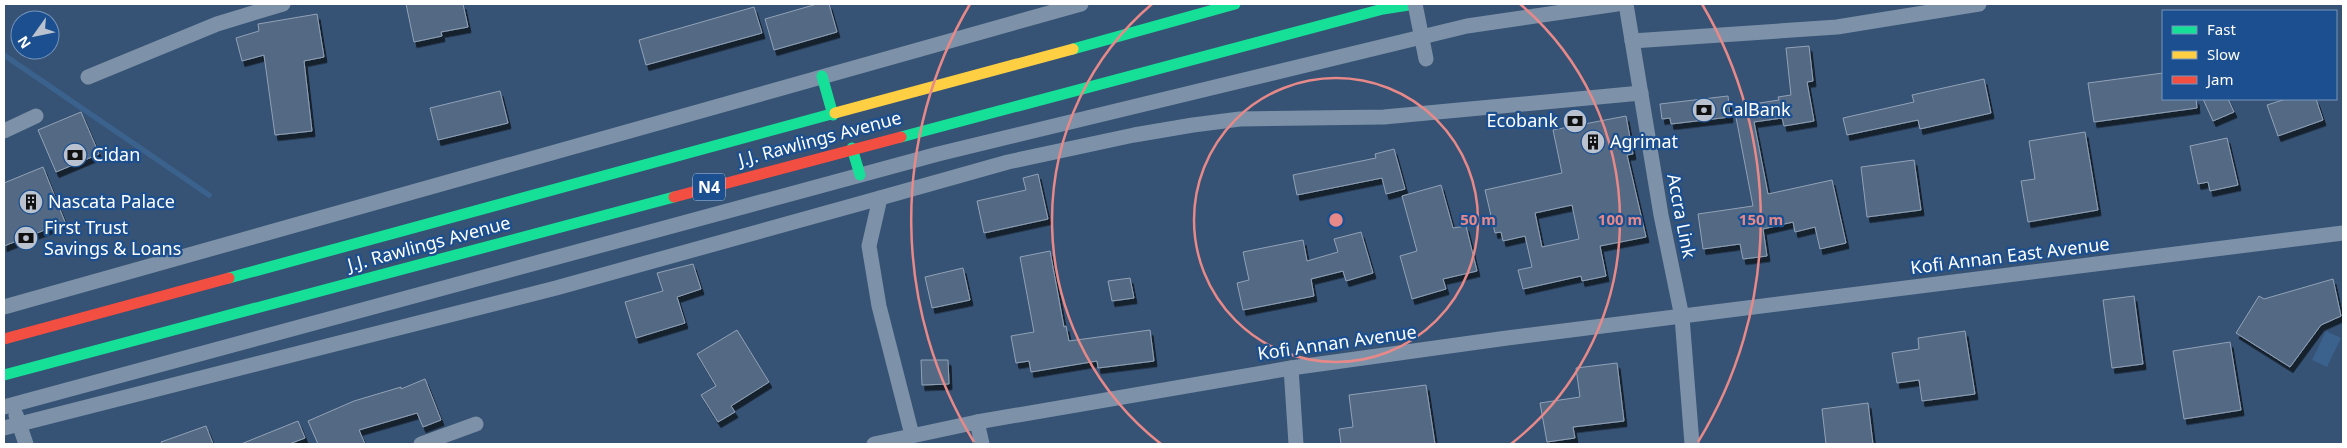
<svg xmlns="http://www.w3.org/2000/svg" width="2347" height="448" font-family="'Noto Sans',sans-serif">
<style>
.water{fill:#3b618d}
.lines{fill:none;stroke-linecap:round;stroke-linejoin:round}
.stream{stroke:#3b618d;stroke-width:5.5}
.building{fill:#526984;stroke:#92a2b6;fill-rule:evenodd;filter:url(#shadow)}
.street{stroke:#7d92a8;stroke-width:15}
.fast{stroke:#16e098;stroke-width:11}
.slow{stroke:#ffcf43;stroke-width:11}
.jam{stroke:#f24e42;stroke-width:11}
.street-bridge{stroke:#7d92a8;stroke-width:15}
.ring{fill:none;stroke:#e88989;stroke-width:2.5}
.labels{text-anchor:middle;stroke-width:4.5;stroke-linejoin:round;paint-order:stroke}
.shield{fill:#1b4f8f;stroke:#bbcadd;stroke-width:1}
.shield-label{font-size:16px;font-weight:bold;fill:#fff}
.poi-label{font-size:18px;fill:#fff;stroke:#1b4f8f;text-anchor:start}
.street-label{font-size:18px;fill:#fff;stroke:#1b4f8f}
.centre{fill:#e88989;stroke:#1b4f8f;stroke-width:2.5}
.ring-label{font-size:15px;text-anchor:middle;font-weight:bold;fill:#e88989;stroke:#1b4f8f;stroke-width:4.5;stroke-linejoin:round;paint-order:stroke}
</style>
<defs>
<filter id="shadow"><feDropShadow dx="3" dy="5.5" stdDeviation="0" flood-color="#0009"/></filter>
</defs>
<rect width="100%" height="100%" fill="#365274"/>
<!-- water -->
<path class="water" d="M2326,331l15,7 -14,29 -15,-7z"/>
<g class="lines">
<!-- stream -->
<path class="stream" d="M4,55l205,140"/>
</g>
<!-- building -->
<g class="building">
<path d="M406,4h57l5,23 -27,5 1,4 -28,6z"/>
<path d="M817,4h12l8,28 -63,18 -9,-31z"/>
<path d="M754,7l8,26 -116,32 -7,-25z"/>
<path d="M317,14l7,43 -20,4 8,70 -37,4 -11,-80 -22,6 -6,-23 23,-7 -1,-7z"/>
<path d="M1809,46l4,35 -6,1 7,39 -30,5 -2,-8 -28,4 14,72 64,-14 14,63 -26,6 -5,-22 -20,5 -2,-10 -30,7 4,27 -24,3 -3,-15 -37,5 -5,-35 55,-8 -19,-99 45,-7 -1,-3 13,-2 -5,-47z"/>
<path d="M2163,73v26h33l1,9 -103,14 -6,-39z"/>
<path d="M1984,79l7,34 -71,16 -2,-9 -71,15 -4,-17 71,-16 -2,-7z"/>
<path d="M500,91l8,32 -70,17 -8,-32z"/>
<path d="M1728,96l2,21 -59,7 -1,-6 -8,1 -2,-15z"/>
<path d="M2203,99h25l6,13 -21,9z"/>
<path d="M2286,99h30l7,21 -45,16 -11,-31z"/>
<path d="M81,112l18,42 -43,18 -18,-42z"/>
<path d="M1626,116l7,38 -6,1 19,82 -46,9 6,30 -24,5 -1,-5 -58,13 -5,-19 14,-3 -7,-31 -22,5 -2,-9 -6,1 -10,-43 77,-17 -9,-43zM1572,205l7,34 -37,8 -7,-34z"/>
<path d="M2085,132l13,78 -70,12 -7,-41 14,-2 -6,-38z"/>
<path d="M2227,138l11,47 -28,6 -2,-9 -10,2 -8,-38z"/>
<path d="M1394,149l11,40 -19,5 -4,-16 -85,17 -4,-20 83,-17 -1,-4z"/>
<path d="M1914,160l7,50 -54,7 -6,-50z"/>
<path d="M43,167l22,55 -61,24v-63z"/>
<path d="M1038,174l10,45 -64,14 -7,-32 49,-11 -3,-12z"/>
<path d="M1441,185l12,43 13,-2 11,45 -34,8 3,10 -34,10 -12,-43 17,-5 -15,-55z"/>
<path d="M1361,232l12,41 -27,8 -3,-10 -32,8 3,17 -71,14 -6,-27 12,-3 -6,-28 60,-12 4,21 31,-9 -4,-13z"/>
<path d="M1050,251l14,76 2,-1 3,15 81,-11 4,31 -56,7 -1,-7 -66,11 -2,-11 -13,2 -5,-27 23,-4 -14,-75z"/>
<path d="M693,264l8,25 -24,8 8,26 -49,15 -11,-36 38,-11 -6,-18z"/>
<path d="M963,268l7,32 -38,8 -7,-31z"/>
<path d="M1130,278l4,20 -22,3 -4,-20z"/>
<path d="M2333,279l8,37 -20,9 -31,42 -54,-34 23,-37 5,3z"/>
<path d="M2134,296l9,68 -31,4 -9,-68z"/>
<path d="M737,330l32,52 -38,24 4,6 -17,10 -17,-27 15,-9 -19,-32z"/>
<path d="M1965,331l10,63 -53,7 -3,-21 -22,3 -5,-30 27,-4 -1,-11z"/>
<path d="M2230,342l11,68 -57,9 -11,-68z"/>
<path d="M921,360h27l1,24 -27,1z"/>
<path d="M1617,363l7,58 -51,6 2,11 -28,4 -7,-39 40,-6 -4,-29z"/>
<path d="M425,379l16,41 -18,7 -6,-14 -58,17 6,14h-47l-10,-23 46,-20 47,-14v2z"/>
<path d="M1426,385l9,59h-94l-2,-15 14,-2 -4,-32z"/>
<path d="M1868,403l5,41h-47l-4,-35z"/>
<path d="M298,421l7,17 -16,6h-48z"/>
<path d="M206,426l7,18h-51l-1,-2z"/>
</g>
<g class="lines">
<!-- street -->
<g class="street">
<path d="M1626,4l35,211 21,102 10,127"/>
<path d="M1632,41l205,-14 142,-23"/>
<path d="M88,77l129,-53 66,-20"/>
<path d="M4,131l32,-15"/>
<path d="M4,307l1077,-303"/>
<path d="M1291,368l5,76"/>
<path d="M4,407l934,-253 529,-128 150,-22"/>
<path d="M16,415l10,29"/>
<path d="M977,422l5,22"/>
<path d="M4,428l552,-140 324,-90"/>
<path d="M912,435l-33,-129 -10,-60 11,-48 128,-36 126,-27 59,-10 47,-6 144,-2 257,-24"/>
<path d="M421,444l55,-20"/>
<path d="M874,444l103,-22 314,-54 216,-30 836,-105"/>
</g>
<!-- fast -->
<g class="fast">
<path d="M1073,49l162,-45"/>
<path d="M822,76l11,39"/>
<path d="M901,137l482,-128 32,-5"/>
<path d="M852,148l8,27"/>
<path d="M229,278l606,-165"/>
<path d="M4,375l670,-178"/>
</g>
<!-- slow -->
<path class="slow" d="M835,113l238,-64"/>
<!-- jam -->
<g class="jam">
<path d="M674,197l227,-60"/>
<path d="M4,339l225,-61"/>
</g>
<!-- street-bridge -->
<path class="street-bridge" d="M1415,4l11,55"/>
</g>
<!-- distance rings -->
<g class="ring">
<circle cx="1336" cy="220" r="142"/>
<path d="M1161 444A284 284 0 0 1 1152 4M1520 4A284 284 0 0 1 1511 444"/>
<path d="M974 442A425 425 0 0 1 970 4M1702 4A425 425 0 0 1 1698 442"/>
</g>
<!-- icons -->
<defs>
<g id="bank-disc" transform="scale(1.25)"><circle r="9.5" fill="#b9c2ce" stroke="#1b4f8f"/><path d="M-6-4H6V4H-6ZM0-2.3a2.3 2.3 0 1 0 0 4.6a2.3 2.3 0 1 0 0-4.6Z" fill="#111"/></g>
<g id="building-disc" transform="scale(1.25)"><circle r="9.5" fill="#b9c2ce" stroke="#1b4f8f"/><path d="M-4-6H4V6H1V3H-1V6H-4ZM-2.5-4.3h1.7v1.8h-1.7ZM.8-4.3h1.7v1.8H.8ZM-2.5-1h1.7V.8h-1.7ZM.8-1h1.7V.8H.8Z" fill="#111"/></g>
</defs>
<g fill-rule="evenodd">
<use href="#bank-disc" x="1704" y="110"/>
<use href="#bank-disc" x="1575" y="121"/>
<use href="#building-disc" x="1593" y="142"/>
<use href="#bank-disc" x="75" y="155"/>
<use href="#building-disc" x="31" y="202"/>
<use href="#bank-disc" x="26" y="238"/>
</g>
<g class="labels">
<!-- shield labels -->
<rect class="shield" x="693" y="173.5" width="32" height="27" rx="4"/>
<g class="shield-label">
<text x="709" y="193">N4</text>
</g>
<!-- poi labels -->
<g class="poi-label">
<text x="1722" y="116">CalBank</text>
<text x="1558" y="127" text-anchor="end">Ecobank</text>
<text x="1610" y="148">Agrimat</text>
<text x="92" y="161">Cidan</text>
<text x="48" y="208">Nascata Palace</text>
<text x="44" y="234">First Trust<tspan x="44" dy="21">Savings &amp; Loans</tspan></text>
</g>
<!-- street labels -->
<g class="street-label">
<text transform="translate(820 139) rotate(-15)" y="6">J.J. Rawlings Avenue</text>
<text transform="translate(1681 216) rotate(79)" y="6">Accra Link</text>
<text transform="translate(429 244) rotate(-15)" y="6">J.J. Rawlings Avenue</text>
<text transform="translate(2010 256) rotate(-7)" y="6">Kofi Annan East Avenue</text>
<text transform="translate(1337 343) rotate(-8)" y="6">Kofi Annan Avenue</text>
</g>
</g>
<circle cx="1336" cy="220" r="8" class="centre"/>
<g class="ring-label">
<text x="1478" y="225">50 m</text>
<text x="1620" y="225">100 m</text>
<text x="1761" y="225">150 m</text>
</g>
<!-- border -->
<rect width="2347" height="448" fill="none" stroke="#ffffff" stroke-width="10"/>
<!-- legend -->
<rect x="2162" y="10" width="175" height="90" fill="#1b4f8f" stroke="#7695bc"/>
<rect x="2172" y="26" width="25" height="8" fill="#16e098" stroke="#7695bc"/>
<text x="2207" y="35" font-size="15" fill="#ffffff">Fast</text>
<rect x="2172" y="51" width="25" height="8" fill="#ffcf43" stroke="#7695bc"/>
<text x="2207" y="60" font-size="15" fill="#ffffff">Slow</text>
<rect x="2172" y="76" width="25" height="8" fill="#f24e42" stroke="#7695bc"/>
<text x="2207" y="85" font-size="15" fill="#ffffff">Jam</text>
<!-- north arrow -->
<g transform="translate(35 35) rotate(237)"><circle r="24" fill="#1b4f8f" stroke="#7695bc"/>
<path d="M0-4L9 19L0 12L-9 19Z" fill="#b9c2ce"/>
<text y="-8" font-size="14" font-weight="bold" text-anchor="middle" fill="#ffffff">N</text>
</g>
</svg>
